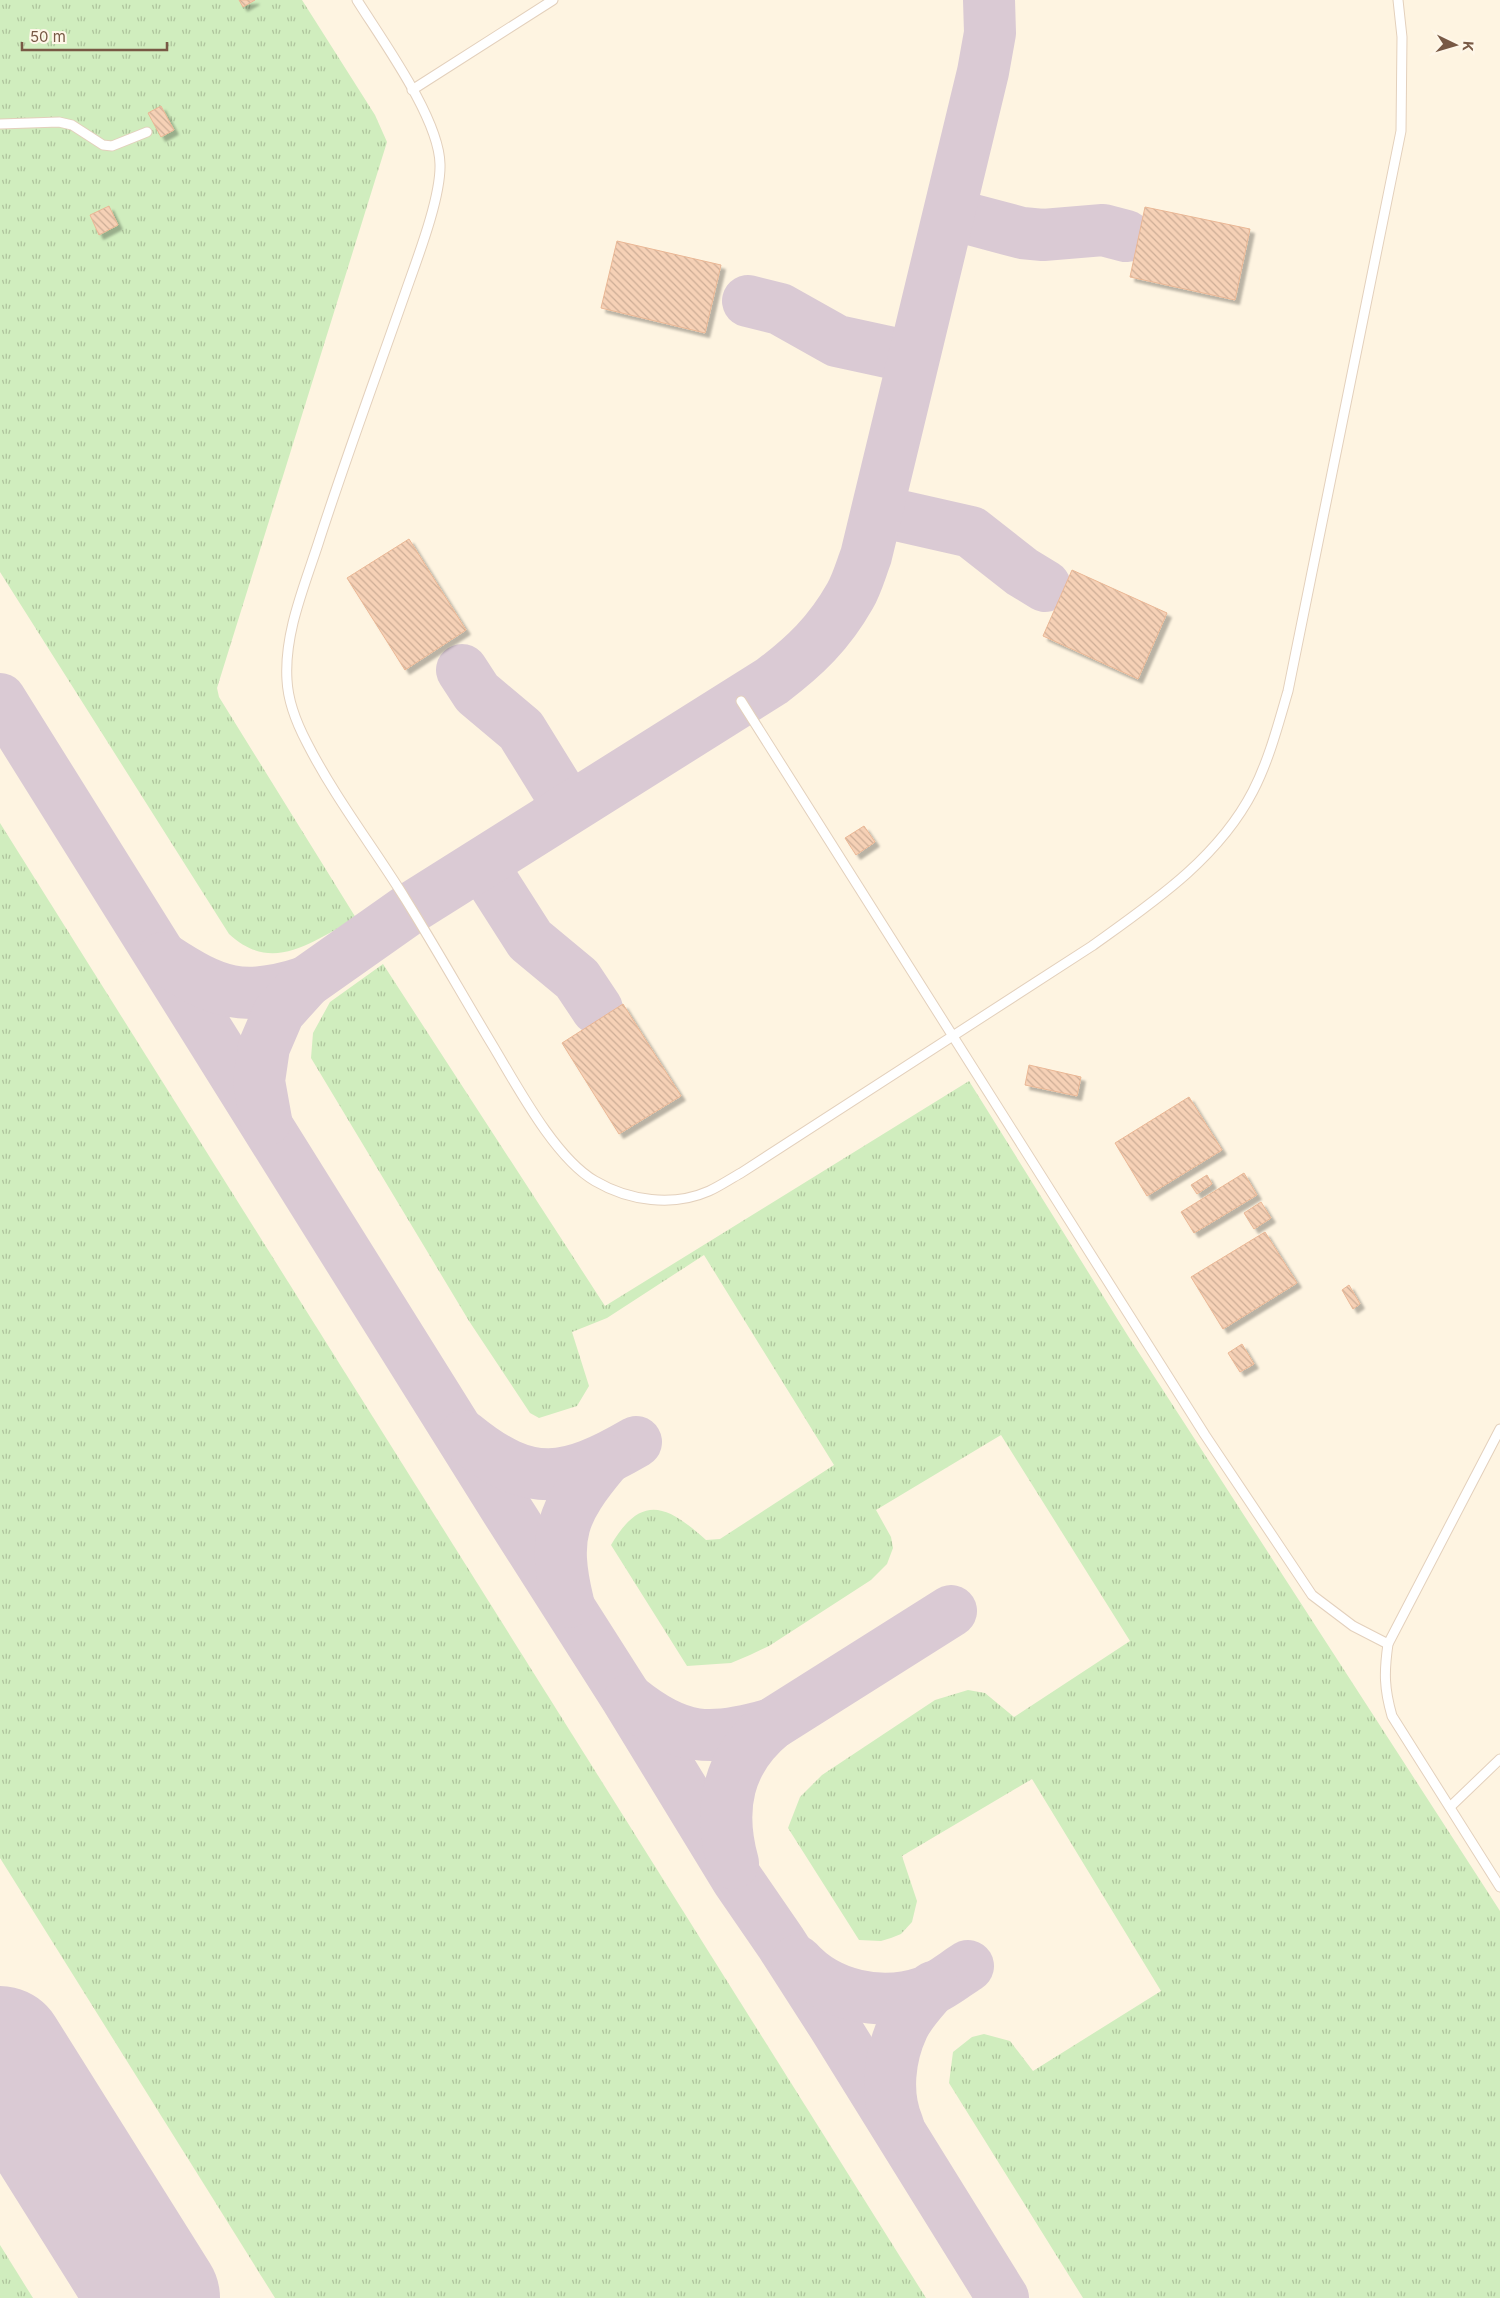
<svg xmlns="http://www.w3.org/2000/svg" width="1500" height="2298" font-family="Inter,sans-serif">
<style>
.grass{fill:url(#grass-tufts)}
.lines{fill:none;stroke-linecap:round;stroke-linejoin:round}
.taxiway{stroke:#dacad4;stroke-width:52}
.runway{stroke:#dacad4;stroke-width:130}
.building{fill:url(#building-back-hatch);stroke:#eab795;filter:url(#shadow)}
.lane-casing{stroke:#e3d0bc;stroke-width:11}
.lane{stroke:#fff;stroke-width:9}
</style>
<defs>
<pattern id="grass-tufts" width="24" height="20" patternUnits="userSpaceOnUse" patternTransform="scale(1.25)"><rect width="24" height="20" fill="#d0edbe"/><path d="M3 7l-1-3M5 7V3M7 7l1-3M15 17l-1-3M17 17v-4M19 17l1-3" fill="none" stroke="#aec39c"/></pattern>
<pattern id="building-back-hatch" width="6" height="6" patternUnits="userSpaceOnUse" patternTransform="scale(1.25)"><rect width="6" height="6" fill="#f6d1b6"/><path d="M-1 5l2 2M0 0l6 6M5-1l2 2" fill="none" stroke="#ccad96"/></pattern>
<filter id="shadow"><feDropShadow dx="4.5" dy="4.5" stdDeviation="1" flood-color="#0004"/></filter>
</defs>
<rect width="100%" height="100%" fill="#fef4e1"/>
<!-- grass -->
<g class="grass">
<path d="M0,0h302l73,115 12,27 -170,546 2,9 137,221c-43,23 -83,57 -127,16l-229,-362z"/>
<path d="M0,823l926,1475h-651l-275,-440z"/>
<path d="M383,964l222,342 364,-225 159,255 372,575v387h-417l-134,-215 4,-31 19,-15 12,-3 26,7 23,30 128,-80 -129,-212 -130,77 15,45 -5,21 -11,12 -10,4 -10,3 -22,-1 -71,-112 12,-31 22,-22 113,-75 33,-10 17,3 29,24 116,-76 -129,-206 -125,75 15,27 2,11 -6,16 -16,16 -102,66 -19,9 -19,8 -44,3 -76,-121c31,-53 57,-39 95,-5l14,-1 114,-74 -130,-210 -97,63 -35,14 17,54 -12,20 -38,12 -9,-5 -61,-92 -158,-263 2,-25 17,-31z"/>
<path d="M0,2245l33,53h-33z"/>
</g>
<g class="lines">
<!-- taxiway -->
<g class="taxiway">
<path d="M962,217l60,16 21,2 60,-5 23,6"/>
<path d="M748,301l32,8 57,32 60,13"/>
<path d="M896,515l75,17 51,40 23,14"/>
<path d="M462,670l15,23 44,37 39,63 -1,21 19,-12 -8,-4"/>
<path d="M0,699l505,808 121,190 111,182 44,64 52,81 170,274"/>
<path d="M491,879l39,61 47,39 20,30"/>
<path d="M163,958c53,35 80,45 143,24"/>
<path d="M266,1120l-7,-39 5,-34 15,-35 27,-30 105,-74 361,-227c33,-25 57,-48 78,-85 7,-12 11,-27 16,-40l117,-484 7,-39 -1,-33"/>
<path d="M464,1436c66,54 103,46 172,6"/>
<path d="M568,1602c-16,-66 -6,-91 37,-142"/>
<path d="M629,1700c51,41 81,42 143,24"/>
<path d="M733,1863c-15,-54 -6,-102 39,-139l179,-113"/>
<path d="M797,1961c31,35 84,46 128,31 15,-5 30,-18 43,-26"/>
<path d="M898,2125c-13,-30 -9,-68 5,-98 7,-15 19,-27 30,-40"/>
</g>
<!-- runway -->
<path class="runway" d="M0,2051l155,247"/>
</g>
<!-- building -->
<g class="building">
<path d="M239,0h16l-12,7z"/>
<path d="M161,106l13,24 -13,7 -13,-24z"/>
<path d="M109,206l9,19 -19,10 -9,-20z"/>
<path d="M1145,207l105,22 -15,71 -105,-23z"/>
<path d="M617,241l104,24 -16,68 -104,-25z"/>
<path d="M409,539l57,91 -61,40 -58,-92z"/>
<path d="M1072,570l95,43 -29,66 -95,-43z"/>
<path d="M864,826l11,16 -19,13 -11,-17z"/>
<path d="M623,1004l58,92 -62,38 -57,-91z"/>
<path d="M1029,1065l52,12 -4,19 -52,-11z"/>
<path d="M1189,1097l33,53 -75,46 -32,-53z"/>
<path d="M1244,1173l13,22 -63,38 -13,-21z"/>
<path d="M1207,1175l5,9 -15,10 -6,-9z"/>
<path d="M1261,1202l10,16 -17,11 -10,-16z"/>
<path d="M1265,1232l32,51 -74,46 -32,-52z"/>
<path d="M1349,1285l11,19 -7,5 -11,-19z"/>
<path d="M1242,1344l12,20 -14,8 -12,-19z"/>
</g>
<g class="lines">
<!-- lane casing -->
<g class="lane-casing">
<g id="lane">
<path d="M357,0c25,40 82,118 83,164 1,32 -21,90 -32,121 -30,86 -62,172 -90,259 -14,43 -34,90 -31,136 1,22 10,44 20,63 28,55 67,105 99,157 30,48 58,98 87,146 24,40 62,112 102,135 34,20 78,26 114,10 11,-5 21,-12 32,-18l351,-227c60,-43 126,-87 161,-155 16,-31 25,-66 35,-100l113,-560 1,-94 -4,-37"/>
<path d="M412,90l141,-90"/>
<path d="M0,124l59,-2 13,3 31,20 9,1 35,-14"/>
<path d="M741,701l464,734 107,160 41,31 35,18"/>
<path d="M1500,1429l-112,215c-4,28 -4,44 4,72l108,171"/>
<path d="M1450,1807l50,-48"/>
</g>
</g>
<!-- lane -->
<use href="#lane" class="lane"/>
</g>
<!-- north arrow -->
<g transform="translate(1455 45) rotate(95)" stroke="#fff7e9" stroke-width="4" paint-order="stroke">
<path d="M0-4L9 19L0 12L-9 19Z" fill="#785945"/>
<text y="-8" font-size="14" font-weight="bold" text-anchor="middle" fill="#785945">K</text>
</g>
<!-- scale -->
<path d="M22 42v8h145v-8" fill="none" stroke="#785945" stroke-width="2.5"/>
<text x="30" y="42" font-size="15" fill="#785945" stroke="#fff7e9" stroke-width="4" paint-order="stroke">50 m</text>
</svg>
